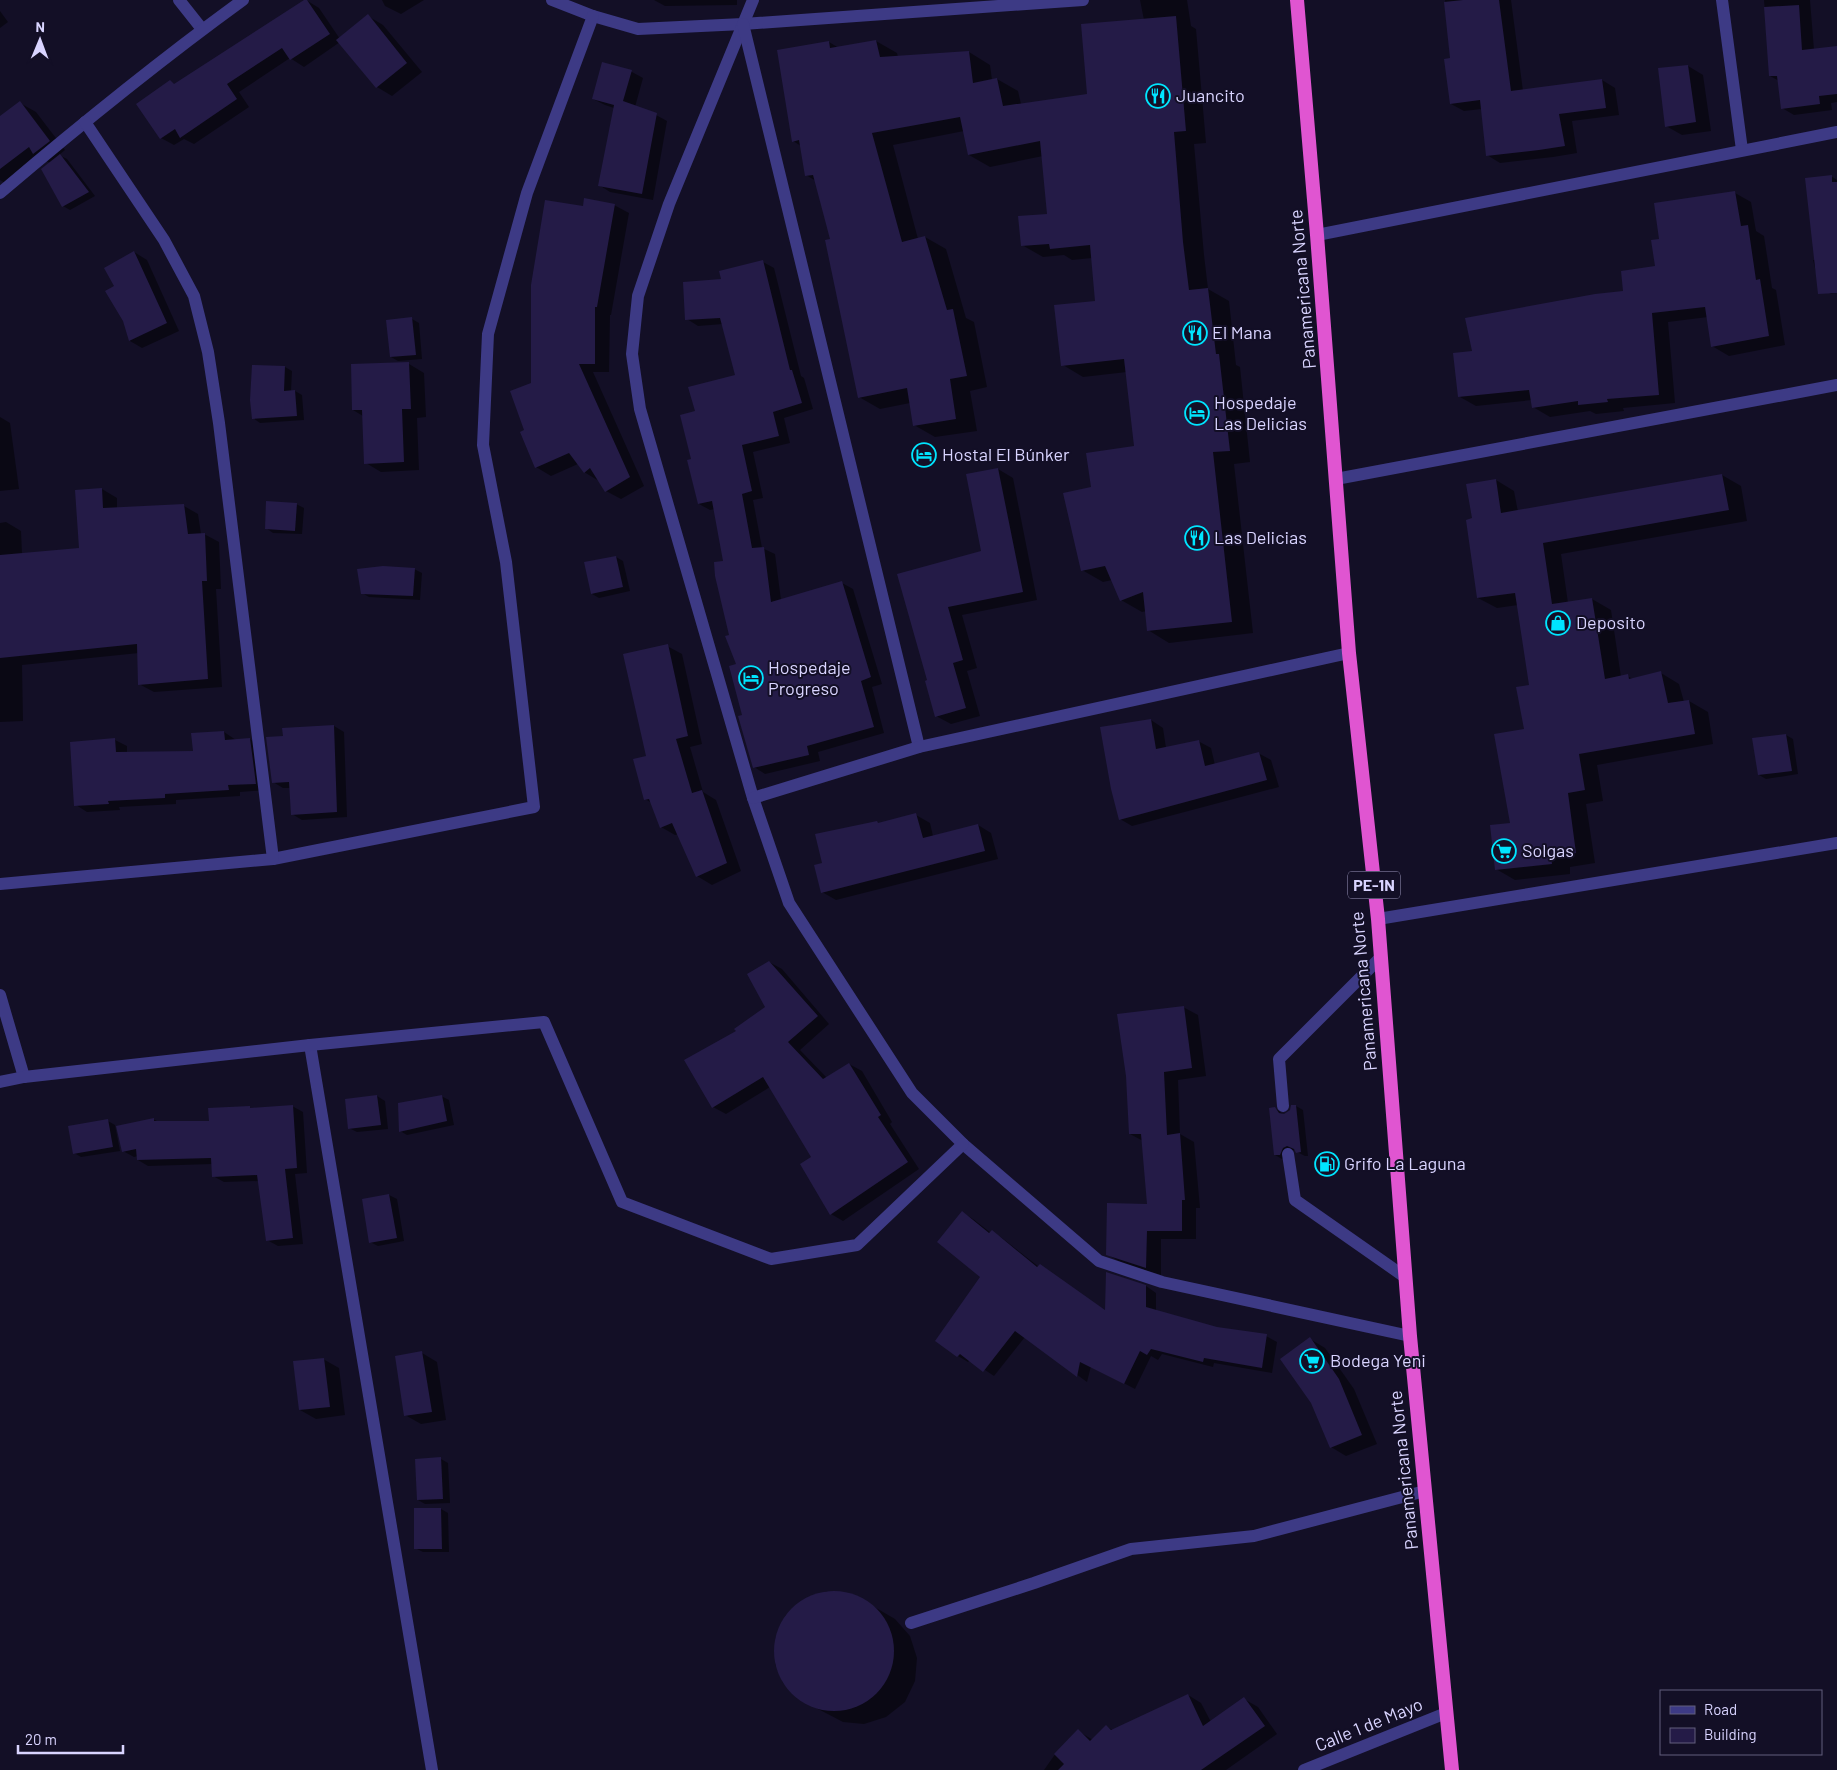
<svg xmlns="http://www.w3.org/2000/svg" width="1837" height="1770" font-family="Barlow,sans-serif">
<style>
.shadow{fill:#0007}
.building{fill:#241b47}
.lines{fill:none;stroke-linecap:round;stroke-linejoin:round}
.service{stroke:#3d3a85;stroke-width:12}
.minor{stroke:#3d3a85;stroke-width:12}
.trunk{stroke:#e055d1;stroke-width:14}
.labels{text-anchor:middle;stroke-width:4;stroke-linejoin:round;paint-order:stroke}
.shield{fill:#130f26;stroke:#9e99be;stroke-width:1}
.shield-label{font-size:16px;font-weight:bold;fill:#d9d4ff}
.poi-label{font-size:18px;fill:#d9d4ff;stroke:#130f26;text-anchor:start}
.street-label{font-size:18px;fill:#d9d4ff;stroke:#130f26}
</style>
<rect width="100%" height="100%" fill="#130f26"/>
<!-- shadow -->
<g class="shadow">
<path d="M306,0l13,8 21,31 28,-23 15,9 39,47 -30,24 -15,-9 -37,-45 -36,25 -14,-9 -51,34 10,15 -55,37 -10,-5 -10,6 -13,-7z"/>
<path d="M382,0h42l-23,14 -16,-8z"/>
<path d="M654,0h83v5l-72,1z"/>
<path d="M1140,0h47l4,26 5,3 10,114 -12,1 10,111 4,34 21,12 7,64 4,2 10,95 -16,2 19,169 -84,10 -21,-13 -2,-19 -4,1 -21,-12 -9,-20 -9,2 -21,-12 10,-82 43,-41 -8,-75 -44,5 -20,-12 33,-63 -4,-44 -20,2 -8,-5 -21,2 -21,-12 26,-30 -5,-59 -53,11 -21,-12 -5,-24 -71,14 25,94 7,-2 21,12 20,69 8,4 13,65 -17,4 7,40 -42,6 -21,-12 -4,-22 -30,6 -21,-12 -28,-157 -15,-59 -10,-6 -5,-29 -8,-5 36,-99 10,6 37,-7 21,12 1,4 71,-5 21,13 2,15 5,-1 21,12 3,13 68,-9 55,-75z"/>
<path d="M1445,0h66l12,91 79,-11 13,8 4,27 -47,6 5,32 -24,4 -53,6 -13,-8 -5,-46 -18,2 -13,-7v-45z"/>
<path d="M1764,0h46l4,50 23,-3v55l-6,1 1,7 -38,5 -12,-7 -3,-27 -9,-5z"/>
<path d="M0,11l8,11 -8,6z"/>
<path d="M603,64l29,8 11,6 -8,29 21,8 11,6 -14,79 -43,-8 -11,-7 15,-77 -9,-3 -12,-6z"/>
<path d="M1688,66l15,9 8,56 -29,4 -16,-9z"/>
<path d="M20,103l16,9 29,38 -6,5 8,4 28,37 -25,14 -7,-4 -13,-43 -9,-5 -34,26 -7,-4v-62z"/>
<path d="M1831,176l6,4v113l-6,1 -11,-6 -7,-28h3z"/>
<path d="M1735,193l16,9 5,29 8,5 8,52 4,2 9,55 -56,11 -17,-10 -4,-29 -40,5 7,81 -52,5 1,3 -28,3 -6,-3 -40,6 -17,-10 -1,-7 -56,6 -16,-9 13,-45 152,-60 31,-25 5,-27z"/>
<path d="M614,205l15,8 -18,102h-1l-1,57h-16l51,114 -23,13 -15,-8 -7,-10 -15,-9 -6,-8 -27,12 -15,-9 -11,-36 7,-47 52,-176z"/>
<path d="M134,252l13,8 32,71 -37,17 -12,-7 -14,-54z"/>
<path d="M763,262l11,6 27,108 3,2 9,31 -29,9 6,25 -37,9 10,46 -10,2 9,48 13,6 6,46 61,-17 11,6 29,95 -10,3 12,46 -66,19 2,9 -55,13 -11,-7 -11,-51 -18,-154 -10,-53 -5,1 -11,-6 -7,-44 4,-48 41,-37 -14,-51 -25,2 -11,-7 35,-38z"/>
<path d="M412,319l7,4 3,36 -24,2 -7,-4z"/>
<path d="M409,364l15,9 2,44 -9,1 2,52 -38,2 -15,-9 -3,-47 -10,-6z"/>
<path d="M253,366l32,1 7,4 -1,20h4l7,4 2,25 -44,3 -7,-5z"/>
<path d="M0,417l10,6 9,66 -19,2z"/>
<path d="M998,469l15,9 24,122 -75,15 15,53 -10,3 13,45 -29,8 -15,-8 -7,-35 -30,-106 83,-23z"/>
<path d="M1722,475l19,11 6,35 -186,33 7,49 24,-4 19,11 10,67 6,-1 6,3 28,-6 18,11 5,18 5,-1 19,11 5,32 -116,21 6,36 -17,3 9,59 -25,4v7l-55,6 -19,-11 15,-45 19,-138 -12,-81 -21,3 -19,-10 -5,-78 23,-40 18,11 4,21z"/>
<path d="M102,489l15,9v10l67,-2 14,8 3,20h3l15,8 2,47h-5l6,98 -68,5 -15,-8v-31l-117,12 1,56 -23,1v-199l6,-1 15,9 1,23 59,-5z"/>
<path d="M296,504l8,4 -2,26 -29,-1 -7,-5z"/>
<path d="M616,557l7,4 7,30 -31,7 -7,-4z"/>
<path d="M414,569l8,4 -2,27 -51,-3 -7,-4z"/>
<path d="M667,646l15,8 20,90 -12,3 13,45 13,8 25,71 -29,14 -15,-9 -18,-42 -4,1 -14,-8 -9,-24 -7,-4 2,-42z"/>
<path d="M1151,720l12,8 3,20 32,-7 13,7 4,17 43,-12 13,7 8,27 -147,39 -12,-7z"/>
<path d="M334,726l10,6 3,85 -45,3 -10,-6 -2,-26h-7l-10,-6 11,-45z"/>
<path d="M224,732l12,8 14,-1 11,7 6,44 -27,2v4l-64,4v4l-57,3 1,3 -33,2 -11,-7 -5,-62 44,-3 12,6v7l67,-1z"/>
<path d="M1786,735l7,4 5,35 -32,5 -7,-4z"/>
<path d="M916,815l14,8 3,13 45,-11 13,8 7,26 -162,41 -14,-8 2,-28 56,-40z"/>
<path d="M769,962l13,7 47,55 -29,26 27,28 22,-14 13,7 30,51 -2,2 29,45 -76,52 -12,-7 -18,-56 -43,-71 -44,27 -13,-7 25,-76 29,-23z"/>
<path d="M1183,1007l15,8 8,61 -28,4 2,54 14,8 6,66h-4v31h-35v36l-39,-12 -15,-9 41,-49 -5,-64 -13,-7z"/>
<path d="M377,1096l8,5 3,28 -31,3 -8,-4z"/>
<path d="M441,1096l8,4 5,25 -47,10 -7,-4z"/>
<path d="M292,1106l11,6 4,61 -12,1 8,70 -25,2 -11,-6 -8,-59 -35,1 -11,-6v-12l-65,2 -10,-6v-4l-4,1 -11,-6 30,-32 6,3h51l40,-14 3,1z"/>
<path d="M1296,1106l7,4 5,46h-3l-8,-4 -1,-3 -6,3 -8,7 -7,-4v-47l9,7z"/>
<path d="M108,1121l7,4 5,26 -39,6 -7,-4z"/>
<path d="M389,1195l8,4 7,42 -26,5 -8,-4 -7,-42z"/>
<path d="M963,1213l10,6 18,14 1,-1 10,6 37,29 67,44 40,-25 10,7v18l61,17 49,8 11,6 -5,31 -58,-10 -1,4 -51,-13 -4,6 -7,-4 -16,33 -44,-23 -4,16 -62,-45 -31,39 -24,-16 -2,2 -10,-6 23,-79z"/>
<path d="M1310,1339l15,9 29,41 23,55 -31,12 -15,-9z"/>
<path d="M422,1353l15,9 9,58 -25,4 -16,-9z"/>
<path d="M323,1359l16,9 6,47 -29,4 -16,-9z"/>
<path d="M441,1459l7,4 2,40 -25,1 -7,-4z"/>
<path d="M441,1509l7,4 1,39h-26l-8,-4z"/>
<path d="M827,1591l24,3 20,11 24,14 15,17 7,22 -2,23 -10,21 -19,15 -22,7 -21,-2 -44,-23 -16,-16 -8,-19v-25l10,-23 18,-16z"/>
<path d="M1188,1695l13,8 10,19 33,-23 14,8 19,27 -51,36h-182l12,-17 22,-22 15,9 14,-13 6,3z"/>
</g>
<!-- building -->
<g class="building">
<path d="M304,0h3l23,34 -40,26 -8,-12 -55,36 10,15 -57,39 -5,-9 -15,10 -24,-35 34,-24 4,4z"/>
<path d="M1463,0h36l12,91 91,-12 4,29 -47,6 6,32 -26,4 -53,6 -6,-56 -30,4 -6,-45 6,-1 -6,-56z"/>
<path d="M1799,5l3,45 35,-4v48l-18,2 1,8 -39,5 -4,-33h-8l-5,-69z"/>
<path d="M368,14l39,49 -31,25 -40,-48z"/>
<path d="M1176,16l10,115 -12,1 9,110 6,48 19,-2 8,66h3l11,97 -17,1 19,170 -85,9 -4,-39 -23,9 -15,-35 -24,5 -18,-78 28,-6 -5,-34 48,-7 -10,-87 -63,7 -7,-61 41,-4 -5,-56 -40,4 -1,-5 -28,2 -3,-30 29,-2 -7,-73 -72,14 -8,-38 -88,16 30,109 23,-6 22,74 6,-1 14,67 -17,3 6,40 -43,7 -6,-38 -49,10 -33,-158 5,-1 -17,-64 -8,1 -6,-36 -7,2 -15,-92 52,-9 1,7 46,-8 4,17 89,-6 4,32 24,-5 6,28 84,-12 -6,-70z"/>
<path d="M602,62l30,8 -9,31 34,12 -15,81 -44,-8 16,-81 -22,-6z"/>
<path d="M1688,65l8,57 -31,5 -7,-59z"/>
<path d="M20,101l30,40 -17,13 -4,-7 -29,22v-53z"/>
<path d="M60,154l29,38 -27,15 -21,-38z"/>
<path d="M1832,175v7h5v111l-19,1 -13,-116z"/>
<path d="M1735,191l6,35 7,-1 8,55 4,-1 9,57 -58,11 -6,-40 -53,6 7,82 -52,4 1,3 -30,3v-4l-46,7 -3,-18 -71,7 -5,-44 19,-2 -7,-33 130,-24 28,-3 -2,-20 34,-5 -4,-26 8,-1 -5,-36z"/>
<path d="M584,198l31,6 -18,103h-2v57h-16l51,113 -25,15 -15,-24 -6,5 -15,-20 -34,15 -15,-36 4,-2 -14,-39 21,-8v-98l14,-85 38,6z"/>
<path d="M134,251l33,72 -38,18 -6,-20 -18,-30 9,-5 -10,-18z"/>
<path d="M763,260l27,110h2l10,33 -29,9 6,24 -37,9 10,46 -10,3 10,54 12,-1 7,55 71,-21 29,96 -10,4 13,46 -67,19 2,9 -56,13 -15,-52 4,-1 -13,-49 7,-2 -11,-28 4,-1 -14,-59 -1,-14 9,-1 -11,-60 -14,3 -11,-44 4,-1 -11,-44 15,-4 -7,-24 47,-12 -15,-57 -35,2 -2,-38 38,-3 -2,-8z"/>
<path d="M412,317l4,38 -26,2 -4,-37z"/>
<path d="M409,362l2,47h-9l2,53 -40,2 -2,-54h-10l-1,-46z"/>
<path d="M252,365l33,1 -1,25 11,-1 2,26 -45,3 -2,-19z"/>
<path d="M998,468l25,124 -75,15 15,53 -10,3 13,45 -31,9 -10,-36 2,-1 -30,-106 84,-23 -15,-77z"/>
<path d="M1722,474l7,36 -186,33 9,61 40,-6 13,81 23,-5 1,5 32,-8 7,32 21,-3 6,34 -116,20 6,36 -17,3 8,60 -25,4 1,7 -57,6 -5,-45 20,-2 -16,-89 30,-5 -8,-42 13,-2 -14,-92 -38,5 -11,-78 6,-2 -6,-34 30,-5 5,34z"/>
<path d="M102,488l1,20 81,-4 4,30 17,-1 2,48h-5l6,98 -70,6 -1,-41 -137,14v-103l79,-7 -4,-58z"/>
<path d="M266,501l31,2 -2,28 -30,-2z"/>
<path d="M616,556l7,31 -32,7 -7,-32z"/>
<path d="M383,566l32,2 -2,28 -52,-2 -4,-25z"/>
<path d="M668,644l20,92 -12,3 16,54 10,-3 25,73 -31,14 -24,-54 -12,5 -11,-29 -5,1 -11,-41 13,-3 -23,-102z"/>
<path d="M1151,719l5,30 43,-9 6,26 54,-14 8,28 -148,40 -8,-31 -11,-62z"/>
<path d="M334,725l3,87 -46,3 -2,-33 -17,1 -6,-46 17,-1 -1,-8z"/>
<path d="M224,731l1,9 25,-2 6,46 -28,1 1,5 -64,4v4l-57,3 1,3 -35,2 -4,-64 45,-4 1,14 77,-1 -2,-18z"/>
<path d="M1786,734l6,37 -34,4 -6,-37z"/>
<path d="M916,813l7,25 55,-14 7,27 -164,42 -7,-28 8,-2 -7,-29 62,-13 1,2z"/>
<path d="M769,961l49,55 -30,26 35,37 26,-16 32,52 -3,2 30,45 -78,53 -30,-51 11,-7 -48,-80 -51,31 -28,-48 52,-29 -2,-2 31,-22 -18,-33z"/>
<path d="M1184,1006l8,62 -28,4 3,63 13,-2 5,67h-3v31h-35l-1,37 -40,-13 1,-52 40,1 -6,-70h-12l-3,-58 -9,-62z"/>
<path d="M377,1095l4,30 -33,4 -3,-30z"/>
<path d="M442,1095l5,26 -48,11 -1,-29z"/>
<path d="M293,1105l4,63 -12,1 8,69 -27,3 -9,-66 -45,2 -1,-19 -74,2 -1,-11 -14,3 -6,-26 38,-8v3h55l-1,-13 42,-2v2z"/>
<path d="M1291,1105h5l5,47 -5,1 -2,-4 -7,-3 -4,2 -3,7h-6l-5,-47 6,-1 4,6 5,1 6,-4z"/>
<path d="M108,1119l5,28 -40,7 -5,-28z"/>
<path d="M389,1194l8,44 -28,5 -7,-44z"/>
<path d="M962,1211l27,22 3,-3 45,37 3,-3 65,46 1,-38 40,13v22l71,20 50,7 -5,34 -58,-10 -1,4 -52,-13 -4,6 -7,-4 -16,33 -44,-22 -3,15 -62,-46 -32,41 -23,-18 -3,3 -22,-16 45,-64 -43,-35z"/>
<path d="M1310,1337l29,42 23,56 -32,13 -19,-45 -31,-44z"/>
<path d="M422,1351l10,61 -28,4 -9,-60z"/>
<path d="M324,1358l6,49 -31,3 -6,-49z"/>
<path d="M441,1457l2,42 -26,1 -2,-41z"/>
<path d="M414,1508h27l1,41h-28z"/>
<circle cx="834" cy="1651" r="60"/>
<path d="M1188,1694l15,32 41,-29 21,29 -64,44h-143l6,-6 -10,-10 24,-25 12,12 16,-16 5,5z"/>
</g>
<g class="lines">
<!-- service -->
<g class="service">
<path d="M1283,1106l-4,-47 102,-102"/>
<path d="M1288,1154l7,46 110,77"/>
<path d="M911,1623l123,-40 97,-34 123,-13 171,-45"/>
</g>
<!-- minor -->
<g class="minor">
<path d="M179,0l23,29"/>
<path d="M552,0l41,16 45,13 105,-5 340,-24"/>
<path d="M753,0l-84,204 -31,92 -6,58 8,55 113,389 36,105 123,190 51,51 136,117 63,21 248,54"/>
<path d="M1722,0l20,150"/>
<path d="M743,24l176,723"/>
<path d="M0,193c79,-67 159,-132 243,-193"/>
<path d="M1317,235l520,-103"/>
<path d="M1336,479l501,-94"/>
<path d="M753,798l166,-51 430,-94"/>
<path d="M273,859l261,-52 -28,-245 -23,-117 5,-111 39,-141 66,-177"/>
<path d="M0,884l273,-25 -54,-436 -11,-71 -14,-56 -30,-56 -79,-118"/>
<path d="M1378,919l459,-76"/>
<path d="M0,995l24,82"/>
<path d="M310,1045l122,725"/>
<path d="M0,1082l24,-5 286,-32 234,-23 78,180 149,57 86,-14 106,-101"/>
<path d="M1304,1770l142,-57"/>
</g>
<!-- trunk -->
<path class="trunk" d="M1297,0l20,235 32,418 29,266 32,417 42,434"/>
</g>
<!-- icons -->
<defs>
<g id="restaurant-ring" transform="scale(1.25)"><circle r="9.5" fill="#130f26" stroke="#00e5ff" stroke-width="1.5"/><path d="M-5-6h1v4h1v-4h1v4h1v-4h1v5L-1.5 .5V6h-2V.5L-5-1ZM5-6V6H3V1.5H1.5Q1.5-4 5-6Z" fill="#00e5ff"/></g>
<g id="hotel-ring" transform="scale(1.25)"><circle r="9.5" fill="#130f26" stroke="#00e5ff" stroke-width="1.5"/><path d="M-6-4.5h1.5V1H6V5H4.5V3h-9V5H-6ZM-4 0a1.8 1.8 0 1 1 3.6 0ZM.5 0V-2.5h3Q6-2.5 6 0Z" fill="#00e5ff"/></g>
<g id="shop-ring" transform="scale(1.25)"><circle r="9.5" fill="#130f26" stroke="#00e5ff" stroke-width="1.5"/><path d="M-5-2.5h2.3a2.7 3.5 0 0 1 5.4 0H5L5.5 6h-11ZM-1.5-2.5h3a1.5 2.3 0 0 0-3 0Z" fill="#00e5ff"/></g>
<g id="supermarket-ring" transform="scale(1.25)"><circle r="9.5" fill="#130f26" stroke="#00e5ff" stroke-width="1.5"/><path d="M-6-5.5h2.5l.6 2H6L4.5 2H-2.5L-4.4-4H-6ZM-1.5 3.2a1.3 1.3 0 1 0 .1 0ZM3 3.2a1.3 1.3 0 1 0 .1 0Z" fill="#00e5ff"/></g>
<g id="fuel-ring" transform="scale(1.25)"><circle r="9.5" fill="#130f26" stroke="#00e5ff" stroke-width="1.5"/><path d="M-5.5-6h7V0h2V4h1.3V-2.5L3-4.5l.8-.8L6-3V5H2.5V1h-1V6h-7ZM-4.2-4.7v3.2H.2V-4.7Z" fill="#00e5ff"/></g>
</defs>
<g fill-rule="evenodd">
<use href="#restaurant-ring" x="1158" y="96"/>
<use href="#restaurant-ring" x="1195" y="333"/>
<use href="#hotel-ring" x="1197" y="413"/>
<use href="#hotel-ring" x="924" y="455"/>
<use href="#restaurant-ring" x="1197" y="538"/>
<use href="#shop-ring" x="1558" y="623"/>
<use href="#hotel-ring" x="751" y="678"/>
<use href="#supermarket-ring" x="1504" y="851"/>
<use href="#fuel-ring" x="1327" y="1164"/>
<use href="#supermarket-ring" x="1312" y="1361"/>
</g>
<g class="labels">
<!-- shield labels -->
<rect class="shield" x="1348" y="871.5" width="52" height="27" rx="4"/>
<g class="shield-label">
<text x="1374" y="891">PE-1N</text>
</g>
<!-- poi labels -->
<g class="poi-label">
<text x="1176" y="102">Juancito</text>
<text x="1212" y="339">El Mana</text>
<text x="1214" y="409">Hospedaje<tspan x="1214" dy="21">Las Delicias</tspan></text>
<text x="942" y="461">Hostal El Búnker</text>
<text x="1214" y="544">Las Delicias</text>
<text x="1576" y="629">Deposito</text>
<text x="768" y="674">Hospedaje<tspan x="768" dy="21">Progreso</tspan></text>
<text x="1522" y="857">Solgas</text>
<text x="1344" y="1170">Grifo La Laguna</text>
<text x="1330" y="1367">Bodega Yeni</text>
</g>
<!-- street labels -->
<g class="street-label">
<text transform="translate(1303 289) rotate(-95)" y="6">Panamericana Norte</text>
<text transform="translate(1364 991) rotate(-95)" y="6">Panamericana Norte</text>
<text transform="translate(1404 1470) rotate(-96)" y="6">Panamericana Norte</text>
<text transform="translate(1369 1725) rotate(-22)" y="6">Calle 1 de Mayo</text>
</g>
</g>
<!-- legend -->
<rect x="1660" y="1690" width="162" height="65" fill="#130f26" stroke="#625e7d"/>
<rect x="1670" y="1706" width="25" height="8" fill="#3d3a85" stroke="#625e7d"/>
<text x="1704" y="1715" font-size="15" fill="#d9d4ff">Road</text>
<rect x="1670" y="1728" width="25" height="15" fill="#241b47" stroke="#625e7d"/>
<text x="1704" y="1740" font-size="15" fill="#d9d4ff">Building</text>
<!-- north arrow -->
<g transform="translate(40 40) rotate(1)" stroke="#130f26" stroke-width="4" paint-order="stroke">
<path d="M0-4L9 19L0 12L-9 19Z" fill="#d9d4ff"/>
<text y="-8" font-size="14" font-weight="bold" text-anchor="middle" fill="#d9d4ff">N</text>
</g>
<!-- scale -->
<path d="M18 1745v8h105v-8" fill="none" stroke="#d9d4ff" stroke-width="2.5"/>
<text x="25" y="1745" font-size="15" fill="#d9d4ff" stroke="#130f26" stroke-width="4" paint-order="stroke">20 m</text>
</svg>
